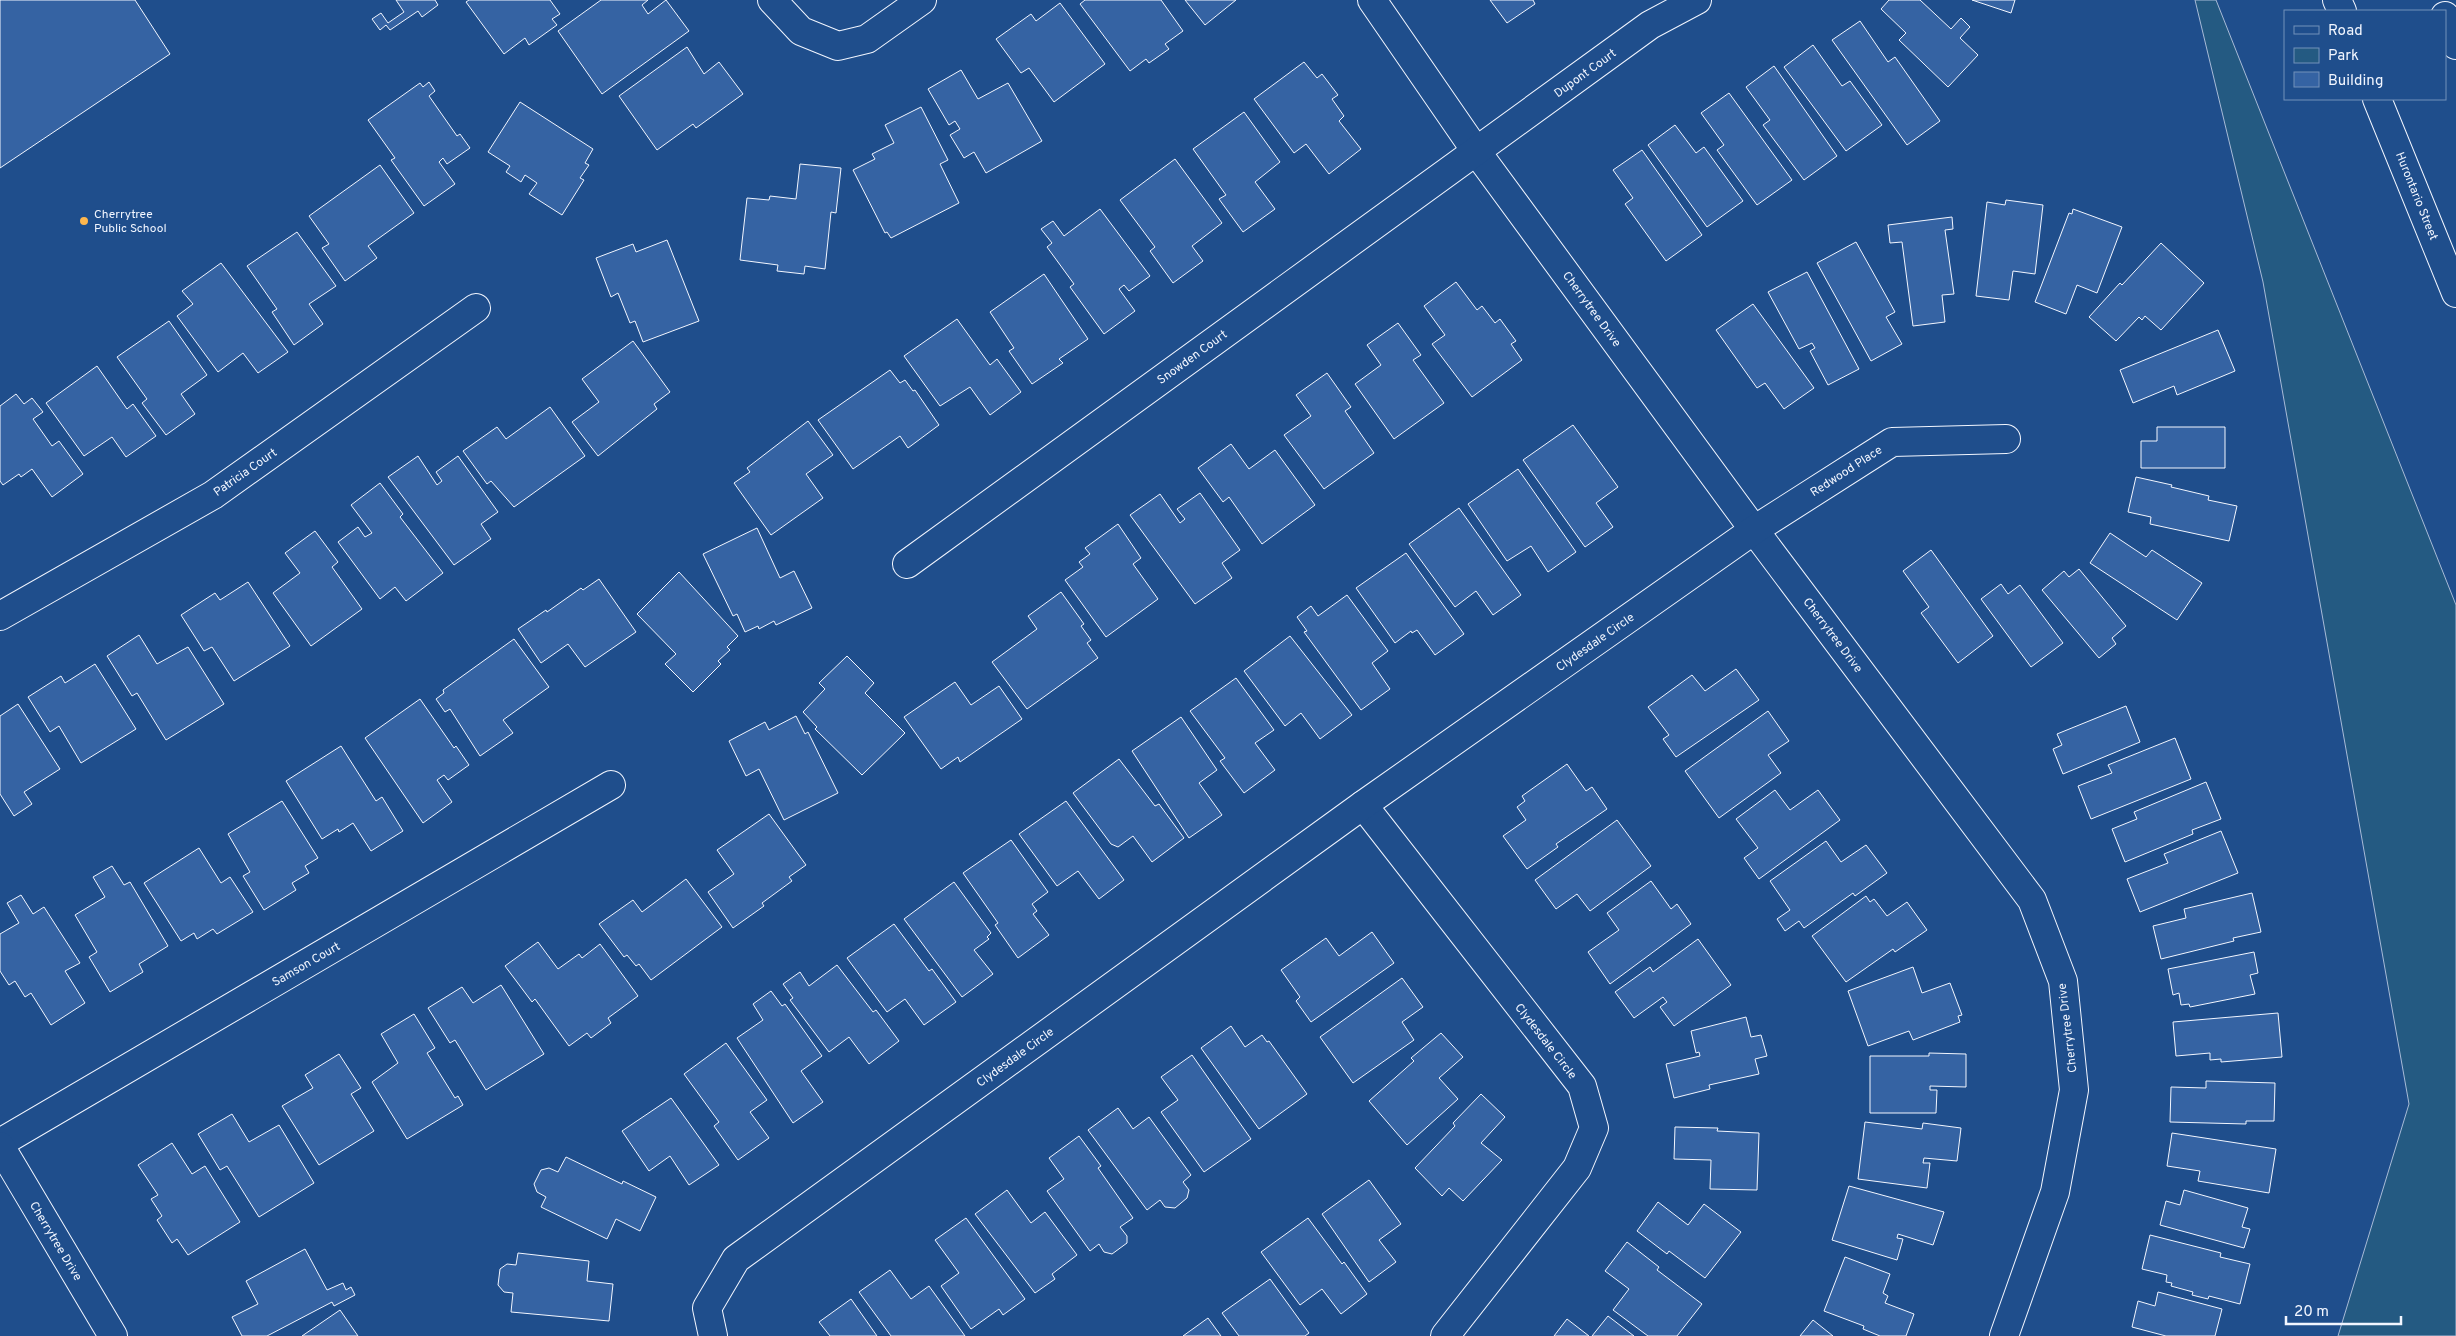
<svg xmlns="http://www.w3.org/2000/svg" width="2456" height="1336" font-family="Overpass,sans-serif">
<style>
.green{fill:#245a82;stroke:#a8bbd7}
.building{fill:#3563a3;stroke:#f2f6ff}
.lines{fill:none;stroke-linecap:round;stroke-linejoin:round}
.minor-casing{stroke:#f2f6ff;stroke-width:30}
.major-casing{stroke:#f2f6ff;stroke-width:30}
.minor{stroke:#1f4e8c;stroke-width:28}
.major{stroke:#1f4e8c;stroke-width:28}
.poi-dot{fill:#ffb74d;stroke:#1f4e8c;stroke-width:2}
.labels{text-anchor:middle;stroke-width:4;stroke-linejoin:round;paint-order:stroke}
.street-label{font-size:12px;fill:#f2f6ff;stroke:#1f4e8c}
.poi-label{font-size:12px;fill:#f2f6ff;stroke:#1f4e8c;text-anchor:start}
</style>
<rect width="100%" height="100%" fill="#1f4e8c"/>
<!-- green -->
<path class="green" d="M2195,0h21l240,605v731h-118l71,-232 -146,-822z"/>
<!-- building -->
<g class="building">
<path d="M0,0h135l35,54 -170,114z"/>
<path d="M396,0h39l3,5 -16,12 -4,-6 -28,19 -4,-5 -6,5 -8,-11 9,-6 7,10 16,-11z"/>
<path d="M469,0h81l10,14 -8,5 5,6 -28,20 -4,-7 -21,16 -38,-52z"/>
<path d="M601,0h47l-6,5 6,9 18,-14 23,31 -87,63 -44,-63z"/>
<path d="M1085,0h76l22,31 -18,13 4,5 -20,14 -3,-4 -16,12 -50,-67z"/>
<path d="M1185,0h51l-31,25z"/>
<path d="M1490,0h43l2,4 -28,19z"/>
<path d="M1889,0h31l31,29 10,-11 9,9 -10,11 18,17 -30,32 -49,-47 7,-7 -25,-24z"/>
<path d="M1972,0h43l-4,13z"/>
<path d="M1060,3l45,61 -51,38 -25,-34 -8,5 -25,-34 35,-25 5,7z"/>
<path d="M1860,21l28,41 7,-5 45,64 -33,24 -75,-105z"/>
<path d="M1813,45l29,41 8,-5 32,44 -36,26 -62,-84z"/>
<path d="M687,47l17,27 15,-12 24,32 -47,34 -3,-4 -36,26 -38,-54z"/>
<path d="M1304,62l13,16 5,-4 16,21 -6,4 12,17 -5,5 22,28 -32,25 -23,-30 -12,9 -40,-54z"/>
<path d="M1774,66l63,90 -33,24 -41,-55 7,-5 -24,-33z"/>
<path d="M961,70l17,29 30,-16 34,58 -56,32 -12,-21 -10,6 -14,-23 10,-6 -5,-8 -6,4 -21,-36z"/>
<path d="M429,82l6,9 -6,5 28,40 3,-2 10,14 -23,16 -4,-6 -4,4 16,22 -31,22 -33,-46 4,-2 -27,-38 52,-37 3,4z"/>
<path d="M1729,93l63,87 -35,25 -40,-55 7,-5 -23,-32z"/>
<path d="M520,102l73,47 -8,14 4,2 -9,13 4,2 -22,35 -33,-21 8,-11 -12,-8 -4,7 -15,-10 4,-6 -22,-14z"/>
<path d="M921,107l27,53 -8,4 19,39 -68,35 -4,-6 -2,1 -32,-63 22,-11 -3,-5 22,-11 -9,-18z"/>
<path d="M1244,112l36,50 -25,20 20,27 -32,23 -24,-33 7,-4 -33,-46z"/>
<path d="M1675,125l21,28 8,-6 39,54 -36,26 -59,-82z"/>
<path d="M1642,150l60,85 -36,26 -41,-57 8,-6 -20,-28z"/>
<path d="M1175,159l47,64 -30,23 11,15 -30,22 -23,-32 5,-4 -35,-47z"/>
<path d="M800,164l41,4 -5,45 -5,-1 -6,57 -20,-3 -1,8 -27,-3 1,-6 -38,-5 7,-62 22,2 1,-4 26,3z"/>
<path d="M380,165l34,48 -46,33 9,12 -32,23 -23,-33 7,-4 -20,-28z"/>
<path d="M2006,200l37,5 -8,69 -22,-3 -4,29 -33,-4 11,-94 18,3z"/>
<path d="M1100,209l50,67 -21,15 -5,-6 -5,4 16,22 -31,23 -34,-47 4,-3 -27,-37 5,-4 -11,-14 12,-8 11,15z"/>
<path d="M2073,209l49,18 -25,66 -20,-8 -11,29 -31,-12 34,-89 3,1z"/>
<path d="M1952,217l1,12 -8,1 9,64 -12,1 3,27 -32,4 -11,-84 -12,1 -2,-18z"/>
<path d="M297,232l39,54 -27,18 14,20 -29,21 -22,-33 5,-3 -30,-43z"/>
<path d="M667,240l32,81 -56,21 -8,-21 -5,2 -12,-30 -7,4 -15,-39 37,-14 3,8z"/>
<path d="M1856,242l39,70 -9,5 16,27 -31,17 -54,-98z"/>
<path d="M2161,243l43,40 -43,47 -16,-14 -3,4 -3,-3 -23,24 -27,-24 31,-34 2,2z"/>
<path d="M221,263l67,89 -30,21 -15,-20 -25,19 -41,-56 16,-12 -11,-13z"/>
<path d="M1807,272l52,97 -31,16 -18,-34 5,-3 -3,-5 -13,6 -31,-57z"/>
<path d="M1044,274l44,65 -29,20 4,4 -31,21 -23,-33 5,-3 -24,-36z"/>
<path d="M1456,282l21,28 5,-4 13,17 5,-4 16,22 -5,3 11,16 -50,37 -40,-53 13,-9 -21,-29z"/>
<path d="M1753,304l61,84 -30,21 -19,-26 -8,5 -41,-58z"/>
<path d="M957,319l33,46 7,-6 24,33 -31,23 -20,-28 -30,19 -36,-50z"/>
<path d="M169,321l38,54 -26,19 14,20 -29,21 -24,-32 5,-4 -30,-42z"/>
<path d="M1398,323l23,32 -8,5 31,43 -50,36 -39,-55 26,-19 -14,-20z"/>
<path d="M2218,330l17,41 -58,24 -3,-9 -41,17 -13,-33z"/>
<path d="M633,341l37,51 -16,12 3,5 -59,47 -26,-34 27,-20 -17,-23z"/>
<path d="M97,366l30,43 6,-5 23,32 -30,21 -14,-20 -28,19 -38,-53z"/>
<path d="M890,370l10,13 5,-3 8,11 2,-1 24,35 -31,23 -8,-12 -47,33 -35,-49z"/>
<path d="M1327,373l24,34 -6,4 29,42 -50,36 -40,-54 27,-19 -15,-21z"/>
<path d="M16,394l8,10 8,-6 11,14 -10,7 19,27 7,-5 24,33 -31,23 -20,-28 -11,8 -2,-3 -16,11 -3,-4v-75z"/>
<path d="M550,407l35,49 -71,51 -23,-26 -4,3 -24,-33 34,-24 9,12z"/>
<path d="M808,421l25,34 -27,19 17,24 -52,37 -37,-52 16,-11 -3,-4z"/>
<path d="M1573,425l45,62 -22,16 17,24 -28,20 -62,-87z"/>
<path d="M2157,427h68v41h-84v-27h16z"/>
<path d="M1231,444l18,25 26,-19 40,55 -53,39 -33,-47 -6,5 -25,-34z"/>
<path d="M418,456l19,29 5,-4 -6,-9 22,-16 40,56 -17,12 10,15 -37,26 -66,-88z"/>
<path d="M1518,469l58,83 -28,20 -17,-26 -24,15 -39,-57z"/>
<path d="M2136,477l36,8 -1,2 38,9 -1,4 29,6 -8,35 -79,-17 1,-7 -23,-5z"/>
<path d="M380,483l23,31 -3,3 43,56 -37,28 -11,-14 -15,12 -42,-57 20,-15 7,10 7,-4 -21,-28z"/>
<path d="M1200,493l40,57 -18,13 10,15 -37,26 -65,-89 30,-21 20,29 5,-4 -8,-10z"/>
<path d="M1459,508l62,87 -28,20 -17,-24 -21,16 -46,-63z"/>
<path d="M1118,524l23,34 -8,6 25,35 -52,38 -41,-57 18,-13 -4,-5 11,-8 -5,-6z"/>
<path d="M757,528l23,50 14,-7 18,37 -36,17 -2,-4 -15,8 -1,-3 -13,6 -8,-18 -4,2 -30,-62z"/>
<path d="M315,531l23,31 -6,5 30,42 -51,37 -38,-53 27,-20 -15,-20z"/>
<path d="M2110,533l36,24 6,-7 50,33 -25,37 -87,-57z"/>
<path d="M1931,550l62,86 -35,27 -37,-50 8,-6 -26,-36z"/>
<path d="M1406,553l58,81 -29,21 -18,-25 -5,3 -1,-2 -16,12 -39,-55z"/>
<path d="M2079,569l47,57 -14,12 4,6 -17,14 -57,-68 22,-19 5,6z"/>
<path d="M679,572l59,64 -11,11 3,3 -12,11 3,3 -28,28 -28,-28 11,-10 -39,-40z"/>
<path d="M599,579l37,53 -51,35 -17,-23 -27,19 -23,-34 28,-19 1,2 34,-24 2,2z"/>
<path d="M248,582l42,64 -56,35 -22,-34 -8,4 -23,-36 34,-22 5,7z"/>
<path d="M2001,584l7,10 12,-9 43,58 -32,24 -50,-68z"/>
<path d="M1061,592l23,32 -3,2 10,14 -4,3 11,15 -71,51 -35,-47 45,-33 -9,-13z"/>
<path d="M1347,595l41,56 -16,12 18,26 -29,21 -57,-78 3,-1 -10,-14 14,-11 7,10z"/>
<path d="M139,635l18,29 31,-17 36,57 -58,36 -29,-47 -5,3 -25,-40z"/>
<path d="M1290,636l62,79 -32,24 -19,-26 -16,13 -41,-55z"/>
<path d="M514,639l35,48 -46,33 10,13 -33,23 -30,-47 -5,3 -9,-13 8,-6 -1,-3z"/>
<path d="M847,656l27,27 -9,10 40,40 -43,42 -47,-46 2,-2 -14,-15 22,-23 -6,-6z"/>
<path d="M95,664l41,65 -55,34 -22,-37 -9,6 -22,-35 33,-21 4,7z"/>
<path d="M1736,669l23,31 -83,57 -13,-18 6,-4 -21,-28 44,-32 13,16z"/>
<path d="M1236,678l38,52 -19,13 20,27 -31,23 -24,-32 5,-3 -35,-47z"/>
<path d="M955,682l16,23 28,-19 23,33 -62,43 -2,-5 -17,12 -37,-52z"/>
<path d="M420,699l34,49 2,-2 13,19 -21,15 -4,-5 -7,5 15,22 -29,21 -58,-85z"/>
<path d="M18,704l42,65 -36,23 8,12 -18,12 -14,-22v-78z"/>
<path d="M2126,706l14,36 -77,32 -10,-25 9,-4 -5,-11z"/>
<path d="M1768,711l21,30 -21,14 13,18 -62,45 -34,-47z"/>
<path d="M796,716l9,18 3,-2 30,61 -54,27 -25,-51 -13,7 -17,-35 36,-19 4,8z"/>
<path d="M1181,717l36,53 -18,13 23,32 -33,23 -57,-87z"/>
<path d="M2175,738l16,41 -100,40 -13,-33 34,-13 -4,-8z"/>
<path d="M341,746l35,55 6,-4 21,34 -32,20 -18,-28 -14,9 -1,-3 -16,10 -36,-58z"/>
<path d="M1119,759l36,47 4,-2 25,34 -32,24 -19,-26 -15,11 -7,-3 -38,-51z"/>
<path d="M1567,764l19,27 6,-4 15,22 -51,35 2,3 -31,22 -24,-33 23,-16 -9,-13 8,-6 -3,-5z"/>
<path d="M2206,782l15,37 -29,11 1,4 -68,28 -13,-33 25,-10 -3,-7z"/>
<path d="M1775,790l15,20 28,-20 22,30 -81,59 -15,-21 14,-10 -22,-29z"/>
<path d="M282,801l36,57 -13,8 4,7 -17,10 4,7 -32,20 -21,-34 7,-4 -22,-38z"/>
<path d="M1066,801l58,79 -25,19 -21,-28 -21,15 -38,-52z"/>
<path d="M769,814l37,51 -17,12 3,4 -30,22 2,3 -31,22 -25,-36 26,-18 -17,-24z"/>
<path d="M1617,820l34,46 -61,45 -13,-17 -21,15 -21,-29z"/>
<path d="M2221,831l17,42 -98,39 -13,-33 41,-16 -4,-9z"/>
<path d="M1011,840l37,52 -16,12 5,7 -4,3 16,21 -31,23 -23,-33 3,-2 -35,-50z"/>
<path d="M1826,841l15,21 25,-17 21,28 -32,23 -2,-3 -49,35 -5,-7 -14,10 -8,-12 13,-9 -20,-29z"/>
<path d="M199,848l22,35 9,-6 23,35 -36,22 -4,-5 -16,10 -3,-6 -13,8 -37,-58z"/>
<path d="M112,866l12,19 6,-3 38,64 -29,18 4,8 -33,20 -21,-35 8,-5 -22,-37 30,-18 -12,-20z"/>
<path d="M686,879l36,48 -71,53 -12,-16 -3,2 -9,-11 -3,2 -25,-33 34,-24 9,12z"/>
<path d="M1651,881l20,28 6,-5 14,20 -81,60 -22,-32 31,-22 -12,-17z"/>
<path d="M954,882l37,51 -4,4 2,2 -15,11 19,24 -31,23 -58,-78z"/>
<path d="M2252,893l9,39 -28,6 1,3 -73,18 -8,-33 33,-8 -2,-9z"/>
<path d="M21,895l12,19 11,-7 36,56 -15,8 20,32 -34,22 -20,-32 -6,4 -10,-16 -6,4 -9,-14v-37l19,-11 -12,-20z"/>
<path d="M1866,896l4,6 4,-3 13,17 20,-14 20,28 -32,22 -2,-3 -47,33 -34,-46z"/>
<path d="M894,924l35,47 3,-2 24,33 -32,23 -19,-26 -18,13 -40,-54z"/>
<path d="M1372,932l22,31 -83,59 -15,-21 4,-4 -19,-27 45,-32 13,18z"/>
<path d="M1698,939l33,46 -57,41 -14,-19 7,-5 -4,-5 -29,21 -19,-26 35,-25 3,5z"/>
<path d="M538,942l20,27 21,-15 3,4 18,-14 38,52 -30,22 3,5 -20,15 -4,-5 -18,13 -34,-47 -3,3 -27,-36z"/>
<path d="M2254,952l4,21 -8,2 5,19 -65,13 -1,-3 -8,1 -2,-12 -6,2 -5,-26z"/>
<path d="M837,965l36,47 3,-2 23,31 -30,23 -20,-27 -20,15 -39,-52 3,-2 -10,-14 17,-12 9,14z"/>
<path d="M1913,967l9,26 28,-10 12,32 -4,1 2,6 -47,18 -4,-9 -41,15 -20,-55z"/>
<path d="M1402,978l21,29 -21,15 12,18 -61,43 -33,-46z"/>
<path d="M501,985l43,69 -58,36 -31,-50 -5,3 -22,-35 34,-21 11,16z"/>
<path d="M771,991l11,15 3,-2 37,52 -21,15 22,31 -30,21 -56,-85 26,-18 -10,-16z"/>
<path d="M2278,1013l4,44 -61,5v-3l-11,1v-7l-34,3 -3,-34z"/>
<path d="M414,1014l21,34 -8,5 28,45 3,-2 5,9 -56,34 -35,-57 26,-19 -17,-29z"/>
<path d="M1746,1017l5,20 10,-2 6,21 -12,3 4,15 -50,11 1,4 -36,9 -8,-34 34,-8 -1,-4 -3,1 -5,-22z"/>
<path d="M1231,1026l14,21 17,-12 5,7 2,-1 38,53 -48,35 -58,-81z"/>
<path d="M1441,1033l22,24 -24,21 19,21 -51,46 -38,-44 45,-40 -3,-3z"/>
<path d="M726,1043l41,57 -17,12 19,26 -31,22 -24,-34 5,-4 -35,-48z"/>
<path d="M1929,1053l37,1v33l-36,-1v4h7l-1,23h-66v-57h59z"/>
<path d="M339,1054l22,34 -10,6 23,37 -55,34 -37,-59 31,-18 -8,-13z"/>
<path d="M1192,1055l59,84 -47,33 -43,-60 17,-12 -17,-23z"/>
<path d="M2206,1081l69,2 -1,38h-28v3l-76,-2 1,-35 35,1z"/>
<path d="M1481,1094l24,23 -24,26 21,17 -39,41 -14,-13 -7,8 -27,-28 40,-42 -2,-3z"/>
<path d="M671,1098l48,67 -30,20 -19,-29 -21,15 -27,-40z"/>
<path d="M1118,1108l15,21 16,-12 42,58 -8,7 6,8 -2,8 -12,10 -10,-1 -5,-7 -13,10 -59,-80z"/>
<path d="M232,1114l17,28 30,-17 35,58 -55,34 -32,-51 -7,4 -22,-36z"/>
<path d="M1865,1122l57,7 1,-6 38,5 -4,33 -33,-3 -1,5h7l-3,25 -69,-9z"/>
<path d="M1675,1127l43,1 -1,3 42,2 -2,57 -47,-1 1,-29 -37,-1z"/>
<path d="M2172,1133l104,16 -7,44 -71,-12 2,-10 -33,-5z"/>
<path d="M1079,1136l22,30 -3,2 35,50 -13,9 7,9v7l-15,11 -8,-2 -5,-8 -9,7 -43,-60 17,-12 -15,-21z"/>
<path d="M172,1143l20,31 13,-8 35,56 -52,33 -11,-16 -5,4 -15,-23 5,-4 -11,-17 7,-4 -20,-30z"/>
<path d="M566,1157l56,27 1,-3 33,16 -16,34 -24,-12 -9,20 -66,-32 5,-10 -9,-5 -3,-8 7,-14 8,-2 9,4z"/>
<path d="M1369,1180l32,44 -22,16 17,22 -27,20 -47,-68z"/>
<path d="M1849,1186l95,26 -11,33 -35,-11 -1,4 6,1 -6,21 -65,-20z"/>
<path d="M1007,1190l24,33 14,-11 32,43 -25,19 3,5 -20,14 -60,-79z"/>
<path d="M2184,1190l64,18 -6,19 8,2 -6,19 -84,-23 6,-24 14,4z"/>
<path d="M1658,1202l30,23 16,-21 37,28 -36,46 -36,-27 -2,3 -30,-23z"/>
<path d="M966,1218l59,81 -22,16 -4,-6 -28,20 -30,-43 18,-13 -24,-33z"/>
<path d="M1308,1218l34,46 2,-2 23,32 -26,20 -19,-25 -22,16 -39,-53z"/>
<path d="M2150,1235l71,18 -1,4 30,7 -10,40 -31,-8 -1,3 -16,-4 1,-3 -22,-6 1,-3 -6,-1 1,-7 -25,-6z"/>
<path d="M1627,1242l32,25 -2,3 45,34 -25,32h-29l-35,-26 16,-21 -24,-18z"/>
<path d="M305,1249l22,41 16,-7 3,7 5,-3 4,8 -21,11 -2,-4 -65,34h-25l-10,-19 26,-13 -12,-23z"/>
<path d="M518,1253l71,8 -2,20 26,3 -4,37 -98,-9 2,-19 -9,-1 -6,-7 2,-16 7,-5 9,1z"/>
<path d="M1845,1257l45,17 -7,19 5,3 -3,7 29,11 -8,22h-26l-17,-7 1,-3 -40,-15z"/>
<path d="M890,1270l21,29 18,-13 36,50h-74l-32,-44z"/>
<path d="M1270,1279l39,54 -4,3h-66l-17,-23z"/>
<path d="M2158,1292l64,17 -7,27h-49l-34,-9 6,-26 17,5z"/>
<path d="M851,1299l26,37h-47l-11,-14z"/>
<path d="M340,1310l18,26h-56z"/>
<path d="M1608,1316l26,20h-42z"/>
<path d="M1208,1318l13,18h-38z"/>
<path d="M1567,1319l22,17h-35z"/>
<path d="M1813,1320l20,16h-33z"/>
</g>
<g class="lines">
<!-- minor casing -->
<g class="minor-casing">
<g id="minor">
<path d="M772,0l29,31 37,15 29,-7 55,-39"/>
<path d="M1372,0l104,151 278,379 278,370 31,81 11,109 -19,102 -51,144"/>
<path d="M907,564l743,-539 47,-25"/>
<path d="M0,616l213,-121 263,-187"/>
<path d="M1363,805l219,281 12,42 -17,40 -132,168"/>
<path d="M0,1143l611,-358"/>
<path d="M0,1146l113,190"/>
<path d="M713,1336l-6,-28 29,-49 627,-454 391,-275 138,-88 114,-3"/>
</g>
</g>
<!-- major casing -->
<g class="major-casing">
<g id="major">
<path d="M2337,0l5,11"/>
<path d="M2445,16l11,29"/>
<path d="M2377,99l79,194"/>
</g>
</g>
<!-- minor -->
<use href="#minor" class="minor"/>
<!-- major -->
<use href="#major" class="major"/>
</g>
<!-- markers -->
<circle class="poi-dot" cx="84" cy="221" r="5"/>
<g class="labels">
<!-- street labels -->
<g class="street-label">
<text transform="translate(1585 73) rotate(-36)" y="4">Dupont Court</text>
<text transform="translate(2417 196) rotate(68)" y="4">Hurontario Street</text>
<text transform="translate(1592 309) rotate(54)" y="4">Cherrytree Drive</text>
<text transform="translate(1192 357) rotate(-36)" y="4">Snowden Court</text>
<text transform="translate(1846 471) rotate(-33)" y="4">Redwood Place</text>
<text transform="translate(245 472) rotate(-35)" y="4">Patricia Court</text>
<text transform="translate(1833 635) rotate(53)" y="4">Cherrytree Drive</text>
<text transform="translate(1595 642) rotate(-35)" y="4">Clydesdale Circle</text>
<text transform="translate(306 964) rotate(-30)" y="4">Samson Court</text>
<text transform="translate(2067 1028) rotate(-97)" y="4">Cherrytree Drive</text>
<text transform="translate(1546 1041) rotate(52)" y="4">Clydesdale Circle</text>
<text transform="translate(1015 1057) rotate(-36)" y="4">Clydesdale Circle</text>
<text transform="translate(56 1241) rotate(59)" y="4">Cherrytree Drive</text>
</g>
<!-- poi labels -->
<g class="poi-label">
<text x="94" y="218">Cherrytree<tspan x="94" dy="14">Public School</tspan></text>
</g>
</g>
<!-- legend -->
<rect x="2284" y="10" width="162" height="90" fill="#1f4e8c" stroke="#7391ba"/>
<rect x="2294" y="26" width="25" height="8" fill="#1f4e8c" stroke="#7391ba"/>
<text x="2328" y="35" font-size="15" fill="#f2f6ff">Road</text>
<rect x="2294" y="48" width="25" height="15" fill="#245a82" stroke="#7391ba"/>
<text x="2328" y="60" font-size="15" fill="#f2f6ff">Park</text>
<rect x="2294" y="72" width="25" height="15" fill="#3563a3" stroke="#7391ba"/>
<text x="2328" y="85" font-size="15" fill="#f2f6ff">Building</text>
<!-- scale -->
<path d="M2286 1316v8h115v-8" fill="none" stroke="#f2f6ff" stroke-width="2.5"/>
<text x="2294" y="1316" font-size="15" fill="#f2f6ff" stroke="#1f4e8c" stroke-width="4" paint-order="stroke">20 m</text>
</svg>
